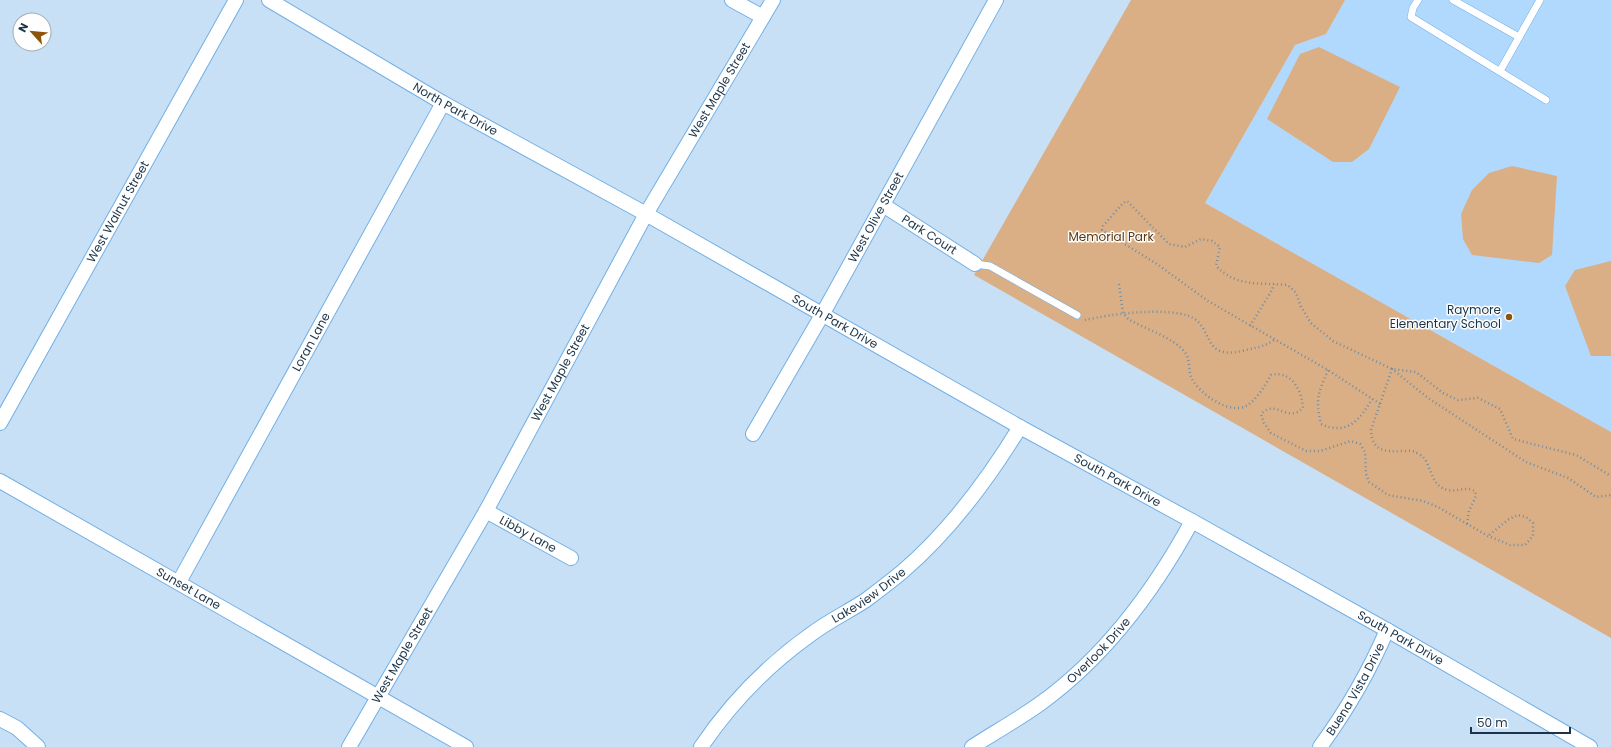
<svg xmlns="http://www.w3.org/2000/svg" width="1611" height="747" font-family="Poppins,sans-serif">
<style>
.built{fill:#b1d9fd}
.green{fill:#daaf85}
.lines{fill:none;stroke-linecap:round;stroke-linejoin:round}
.service-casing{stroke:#72b0e5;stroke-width:8}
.minor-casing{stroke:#72b0e5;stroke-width:16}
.path{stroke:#748da2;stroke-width:2.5;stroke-dasharray:1 3;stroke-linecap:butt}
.service{stroke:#fff;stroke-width:7}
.minor{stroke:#fff;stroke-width:14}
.poi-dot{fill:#8d550b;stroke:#fefefe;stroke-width:1.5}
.labels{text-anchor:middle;stroke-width:3;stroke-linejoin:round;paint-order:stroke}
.street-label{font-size:12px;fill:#1a3449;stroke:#fefefe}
.park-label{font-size:12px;fill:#583712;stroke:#fefefe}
.poi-label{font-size:12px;fill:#1a3449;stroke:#fefefe;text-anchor:end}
</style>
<rect width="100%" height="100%" fill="#c8e0f6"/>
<!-- built -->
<path class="built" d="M1345,0h266v432l-406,-229 90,-158 31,-11z"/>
<!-- green -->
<g class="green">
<path d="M1131,0h214l-19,34 -31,11 -90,158 406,229v206l-637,-363z"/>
<path d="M1319,47l81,40 -31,62 -17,13h-19l-66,-43 33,-65z"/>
<path d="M1512,166l45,10 -5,79 -13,8 -67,-8 -9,-16 -2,-25 11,-24 17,-17z"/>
<path d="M1611,261v95h-20l-26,-70 10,-16z"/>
</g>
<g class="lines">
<!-- service casing -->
<g class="service-casing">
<g id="service">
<path d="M1418,0l-5,8 -2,9 135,83"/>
<path d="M1453,0l66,37"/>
<path d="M1500,71l40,-71"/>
<path d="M975,264l15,2 87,49"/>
</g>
</g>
<!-- minor casing -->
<g class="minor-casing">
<g id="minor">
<path id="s1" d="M269,0l174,103 203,111 374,213 172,94 195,109 203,117"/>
<path d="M732,0l31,17"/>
<path id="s2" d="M883,205l92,59"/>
<path id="s3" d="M0,423l236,-423"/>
<path id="s4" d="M753,434l69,-119 174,-315"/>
<path id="s5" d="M0,481l466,266"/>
<path id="s6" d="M486,511l85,47"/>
<path id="s7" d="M179,582l264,-479"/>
<path d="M0,719l17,9 21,19"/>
<path id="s8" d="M349,747l137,-236 160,-297 127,-214"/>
<path id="s9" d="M701,747c29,-43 67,-82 109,-112 18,-14 38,-23 56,-35 12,-9 25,-19 36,-28 48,-41 85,-91 118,-145"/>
<path id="s10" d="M972,747c23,-15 47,-28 69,-44 65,-47 113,-112 151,-182"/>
<path id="s11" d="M1320,747c27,-37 49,-75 67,-117"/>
</g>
</g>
<!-- path -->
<g class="path">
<path d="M1119,284l4,29 5,6c17,10 44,18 56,32 7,8 4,18 7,26 7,16 38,38 55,29 11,-6 19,-21 25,-31 21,-5 31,16 32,33 -17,16 -26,-10 -42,6l3,9 7,10 35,18h14l31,-10 9,3 5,8 1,22 3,8 19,13 35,6 15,6 50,29 22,9h15l8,-9v-13l-7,-6 -8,-2 -9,4 -21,17"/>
<path d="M1085,320c26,-6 79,-13 104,-4 26,10 11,44 53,35 12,-3 22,-4 32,-11"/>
<path d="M1250,326l22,-36 2,-6"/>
<path d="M1328,370c-10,24 -13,29 -7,54 26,12 39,-4 51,-25"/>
<path d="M1380,404l-52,-34 -120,-69 -51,-37 -55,-34 1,-4 20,-23 4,-2 42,43 16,3 16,-8 11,2 8,6 -4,19c22,22 43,16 72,19l8,8 5,14 10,16 22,18 59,28 24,3 27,21 15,7 20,-2 22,11 13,30 63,16 35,21"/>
<path d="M1467,524l2,-13 7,-15 -1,-5c-9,-5 -17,1 -27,-1 -17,-3 -16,-23 -25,-33 -2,-2 -6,-4 -8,-5 -4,-2 -8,-1 -12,-1 -19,1 -31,0 -32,-21l21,-61 36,29 98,64 42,16 28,19 15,-2"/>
</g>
<!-- service -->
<use href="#service" class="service"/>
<!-- minor -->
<use href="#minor" class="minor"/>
</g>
<!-- markers -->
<circle class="poi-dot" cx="1509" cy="317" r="4"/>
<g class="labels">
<!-- street labels -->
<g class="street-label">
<text dy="4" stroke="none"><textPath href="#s8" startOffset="754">West Maple Street</textPath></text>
<text dy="4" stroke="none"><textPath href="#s1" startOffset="216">North Park Drive</textPath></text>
<text dy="4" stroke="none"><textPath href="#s3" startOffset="242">West Walnut Street</textPath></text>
<text dy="4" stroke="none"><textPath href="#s4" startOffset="249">West Olive Street</textPath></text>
<text dy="4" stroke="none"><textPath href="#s2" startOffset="55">Park Court</textPath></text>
<text dy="4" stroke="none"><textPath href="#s1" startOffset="651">South Park Drive</textPath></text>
<text dy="4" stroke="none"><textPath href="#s7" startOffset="274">Loran Lane</textPath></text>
<text dy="4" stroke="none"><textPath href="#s8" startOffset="430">West Maple Street</textPath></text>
<text dy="4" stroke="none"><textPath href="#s1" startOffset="975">South Park Drive</textPath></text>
<text dy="4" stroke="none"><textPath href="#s6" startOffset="48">Libby Lane</textPath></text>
<text dy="4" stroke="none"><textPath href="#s5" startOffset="217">Sunset Lane</textPath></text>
<text dy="4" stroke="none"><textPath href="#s9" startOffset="228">Lakeview Drive</textPath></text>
<text dy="4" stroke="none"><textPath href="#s1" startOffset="1299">South Park Drive</textPath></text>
<text dy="4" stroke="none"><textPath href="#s10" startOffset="160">Overlook Drive</textPath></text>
<text dy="4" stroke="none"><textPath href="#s8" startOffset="106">West Maple Street</textPath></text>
<text dy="4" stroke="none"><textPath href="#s11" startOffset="68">Buena Vista Drive</textPath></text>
</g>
<!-- park labels -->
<g class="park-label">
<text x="1111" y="241">Memorial Park</text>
</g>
<!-- poi labels -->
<g class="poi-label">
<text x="1501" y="314">Raymore<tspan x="1501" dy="14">Elementary School</tspan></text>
</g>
</g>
<!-- north arrow -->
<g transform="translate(32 32) rotate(297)"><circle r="19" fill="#fefefe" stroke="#a3adb6"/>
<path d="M0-3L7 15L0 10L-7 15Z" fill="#8d550b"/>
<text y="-6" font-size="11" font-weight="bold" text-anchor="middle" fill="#1a3449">N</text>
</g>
<!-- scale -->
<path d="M1471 727v6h99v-6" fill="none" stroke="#1a3449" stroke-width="2"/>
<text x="1477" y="727" font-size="12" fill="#1a3449" stroke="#fefefe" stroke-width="3" paint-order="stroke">50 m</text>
</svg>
